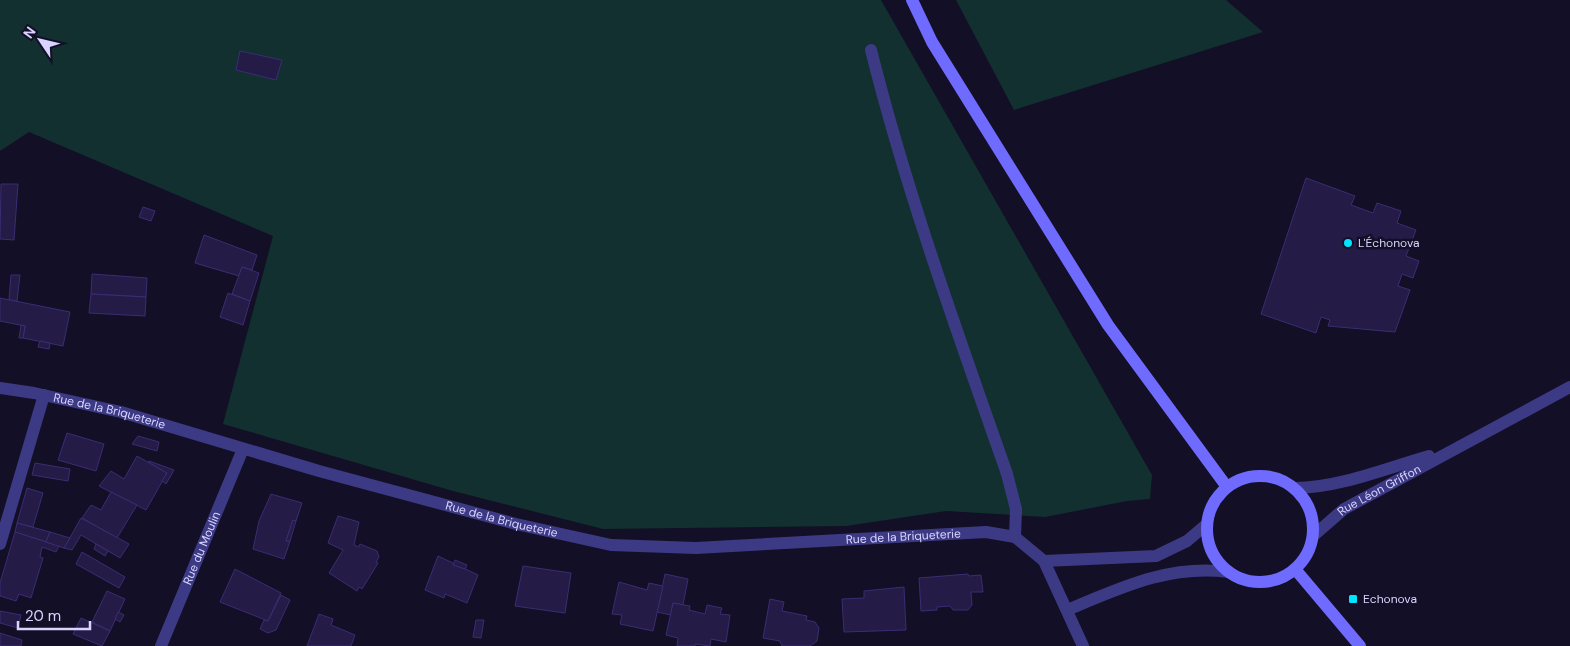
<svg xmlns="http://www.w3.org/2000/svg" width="1570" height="646" font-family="'DM Sans',sans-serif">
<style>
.green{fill:#12302f}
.building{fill:#241b47;stroke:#3b2d73}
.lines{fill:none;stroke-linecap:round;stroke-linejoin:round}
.lane{stroke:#3d3a85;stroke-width:12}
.street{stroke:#3d3a85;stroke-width:12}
.secondary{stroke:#6f6bff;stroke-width:12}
.poi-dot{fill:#00e5ff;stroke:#130f26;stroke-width:2}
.labels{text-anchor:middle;stroke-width:5;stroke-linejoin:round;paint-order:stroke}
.poi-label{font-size:12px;fill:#d9d4ff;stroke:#130f26;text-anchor:start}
.street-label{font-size:12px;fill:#d9d4ff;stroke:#130f26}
</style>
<rect width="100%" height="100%" fill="#130f26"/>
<!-- green -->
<g class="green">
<path d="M0,0h881l271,475 -2,24 -23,2 -82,16 -99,-6 -100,15 -243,3 -150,-38 -230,-67 50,-188 -244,-104 -29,19z"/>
<path d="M956,0h270l37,32 -249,78z"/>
</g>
<!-- building -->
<g class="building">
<path d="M240,51l42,9 -6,20 -40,-10z"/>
<path d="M1306,178l49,18 -4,9 22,8 4,-10 24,8 -4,12 19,7 -10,26 13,5 -6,17 -11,-4 -4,12 12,4 -15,42 -67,-6 2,-6 -9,-3 -5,16 -55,-19z"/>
<path d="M1,184h17l-4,56 -14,-1z"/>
<path d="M143,207l12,4 -4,10 -12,-4z"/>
<path d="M204,235l53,20 -5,15 -10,-3 -3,9 -44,-13z"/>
<path d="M242,267l17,6 -9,28 -18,-7z"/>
<path d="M92,274l55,4 -1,19 -55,-3z"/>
<path d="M11,275h9l-3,26 -8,-1z"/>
<path d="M228,293l22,8 -7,24 -23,-8z"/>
<path d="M91,294l55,3 -1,19 -56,-3z"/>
<path d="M0,298l70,14 -7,34 -40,-8 2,-12 -25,-5z"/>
<path d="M21,325l4,1 -2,12h-4z"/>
<path d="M40,341l10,2 -1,6 -11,-2z"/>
<path d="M67,433l37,11 -8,27 -38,-11z"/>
<path d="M138,436l21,6 -2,9 -25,-7z"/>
<path d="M137,456l30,17 -21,37 -47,-24 12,-15 13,8z"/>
<path d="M149,461l25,9 -8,14 -4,-3 5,-8 -19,-11z"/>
<path d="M35,463l35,6 -2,12 -36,-6z"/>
<path d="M27,488l16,5 -10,34 -16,-4z"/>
<path d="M111,492l26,13 -20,33 -35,-20 9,-13 10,5z"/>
<path d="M271,494l31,9 -6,18 -3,-1 -7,21h4l-6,18 -31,-10 6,-28z"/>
<path d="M338,516l21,6 -5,23 5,2 1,-3 17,7 2,6 -3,5 2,1 -16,26 -3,-2 -2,4 -28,-18 14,-23 -15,-7z"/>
<path d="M81,518l48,26 -9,14 -39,-23 -9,15 -8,-2z"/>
<path d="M293,520l3,1 -6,20h-4z"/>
<path d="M17,523l33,9 -4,10 -31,-10z"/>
<path d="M15,532l44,14 -3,6 -14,-5 -2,10 3,1 -12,40 -12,-4 -3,7 -16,-5v-13z"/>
<path d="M50,532l20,6 -6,10 -18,-6z"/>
<path d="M96,544l12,7 -3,5 -11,-7z"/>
<path d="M82,552l43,25 -6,11 -43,-24z"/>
<path d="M438,556l40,19 -11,28 -22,-9 -1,4 -19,-8z"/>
<path d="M455,560l12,5 -2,4 -12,-4z"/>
<path d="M523,566l48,7 -6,40 -50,-7z"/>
<path d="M235,569l46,24 -13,28 -48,-19z"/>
<path d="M665,574l23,5 -5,26 -10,-2 -2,12 -14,-3z"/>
<path d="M968,574l1,2 12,-1 2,17h-12l1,13 -4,5h-15l-3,-4 -13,1v3l-16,1 -2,-33z"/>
<path d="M619,582l28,8 2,-7 14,3 -10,45 -33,-7 2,-9 -10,-1z"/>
<path d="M904,587l2,43 -62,2 -2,-33 22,-1v-7z"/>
<path d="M107,591l18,8 -15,32 -18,-9z"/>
<path d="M281,595l9,5 -14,30 -8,3 -8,-4 4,-9 4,1z"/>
<path d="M770,599l14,3 -2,9 25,5 -1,4 9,2 4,6 -2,13 -7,5h-28l-2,-5 -17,-3z"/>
<path d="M673,603l17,3 -1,4 16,4 2,-9 15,3 -2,6 10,1 -4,27 -15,-3 -1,7 -15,-2v2h-18l1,-8 -12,-3z"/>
<path d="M0,611l21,4 -3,13 -18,-5z"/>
<path d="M118,612l6,3 -4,7 -5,-3z"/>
<path d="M319,614l14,5 -2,6 24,10 -4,11h-44z"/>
<path d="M81,618l29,13 -8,15 -29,-12z"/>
<path d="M476,620h8l-3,18 -8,-1z"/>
<path d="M0,633l22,7 -1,6h-21z"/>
</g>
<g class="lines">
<!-- lane -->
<path class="lane" d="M871,50c36,144 87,284 136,424l9,35 -1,28"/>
<!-- street -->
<g class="street">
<path id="s1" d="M0,388l34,5 87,19 198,59 197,53 95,21 85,3 290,-16 29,5 29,24 39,85"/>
<path d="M1295,488c43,0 92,-20 134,-32"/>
<path id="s2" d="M1313,536l31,-27 226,-122"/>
<path d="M0,544l44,-149"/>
<path d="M1044,561l112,-5 31,-15 20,-17"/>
<path d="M1067,610c53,-22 102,-46 162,-38"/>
<path id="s3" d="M161,646l82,-197"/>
</g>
<!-- secondary -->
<g class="secondary">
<path d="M912,0l20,42 176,283 119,162"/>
<circle cx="1260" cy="529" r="53"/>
<path d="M1295,569l65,77"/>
</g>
</g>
<!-- markers -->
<g class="poi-dot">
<circle cx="1348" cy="243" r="5"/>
<rect x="1348" y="594" width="10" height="10" rx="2.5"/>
</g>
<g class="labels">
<!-- poi labels -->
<g class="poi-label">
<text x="1358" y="247">L'Échonova</text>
<text x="1363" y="603">Echonova</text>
</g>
<!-- street labels -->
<g class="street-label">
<text dy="4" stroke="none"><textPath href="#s1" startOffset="112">Rue de la Briqueterie</textPath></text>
<text dy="4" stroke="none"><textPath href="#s2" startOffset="81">Rue Léon Griffon</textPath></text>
<text dy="4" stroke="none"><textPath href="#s1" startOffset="519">Rue de la Briqueterie</textPath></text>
<text dy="4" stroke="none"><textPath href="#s1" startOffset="924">Rue de la Briqueterie</textPath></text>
<text dy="4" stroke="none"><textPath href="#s3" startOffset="106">Rue du Moulin</textPath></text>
</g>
</g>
<!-- north arrow -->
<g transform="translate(40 40) rotate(305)" stroke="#130f26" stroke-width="4" paint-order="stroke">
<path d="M0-4L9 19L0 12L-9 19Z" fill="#d9d4ff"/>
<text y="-8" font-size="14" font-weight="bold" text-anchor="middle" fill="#d9d4ff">N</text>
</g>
<!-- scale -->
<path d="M18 621v8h72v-8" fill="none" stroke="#d9d4ff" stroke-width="2.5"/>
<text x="25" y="621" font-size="15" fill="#d9d4ff" stroke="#130f26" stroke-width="4" paint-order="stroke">20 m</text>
</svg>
